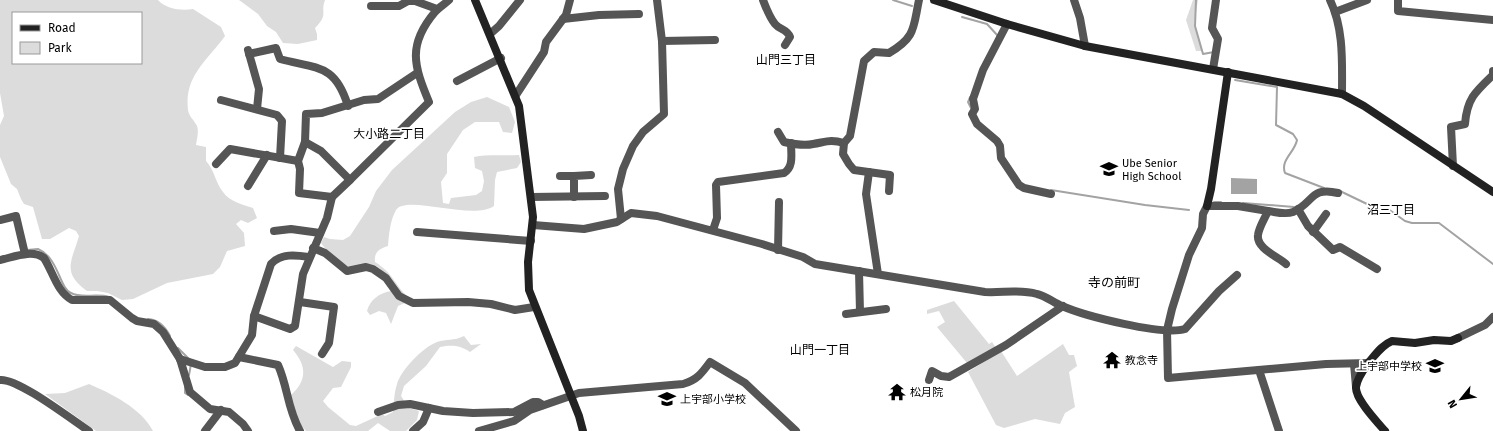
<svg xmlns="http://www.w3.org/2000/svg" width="1493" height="431" font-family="'Fira Sans','Noto Sans JP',sans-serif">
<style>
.green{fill:#dcdcdc;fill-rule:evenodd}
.water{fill:#a3a3a3}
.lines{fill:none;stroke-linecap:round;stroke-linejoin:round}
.stream{stroke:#a3a3a3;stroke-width:2}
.street{stroke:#555;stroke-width:8}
.secondary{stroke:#222;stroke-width:8}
.labels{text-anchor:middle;stroke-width:3.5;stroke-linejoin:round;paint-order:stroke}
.poi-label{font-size:11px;fill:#000;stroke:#fff;text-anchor:start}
.neighbourhood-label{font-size:12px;fill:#000;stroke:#fff}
.quarter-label{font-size:13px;fill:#000;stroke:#fff}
</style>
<rect width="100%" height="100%" fill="#fff"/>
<!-- green -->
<g class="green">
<path d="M0,0h158c8,9 23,11 35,9l28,18 4,9c-18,25 -41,40 -37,74 1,7 7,11 9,16 2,5 0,13 -1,19l10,2v14c9,10 9,21 17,31 6,9 20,13 30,16l4,10 -9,5 -7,-3 -5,4 8,9 1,13 -18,5 -7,16 -7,7 -46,9 -34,16 -11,1 -14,-7 -11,-2h-10c-26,-18 -15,-31 -8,-55l-3,-5 -7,-3 -19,11h-8l-9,-32 -9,-3 -3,-5 -4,-10 -6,-5 -11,-27v-32l4,-9 -4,-23zM13,13h128v50h-128z"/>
<path d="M239,0h86c-5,13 4,14 -10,28l2,6v6l-19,4 -15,-1 -7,-11 -9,-6 -9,-12z"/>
<path d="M1193,0h5l-4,24 8,27h-6l-10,-31z"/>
<path d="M487,97l22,10 6,15 -3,11 -9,-1 -4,-10h-24l-12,8 -16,24v19l-6,9 2,21 6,1 2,-6 25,-3 6,-4 2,-10 -2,-10 -7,-3 -1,-11c14,-3 30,-1 45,-2l2,7 -4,6 -20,4 -2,8 -1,26c-22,15 -88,-12 -98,4 -6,11 -7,24 -8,36 -9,3 -14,6 -13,16 18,11 19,22 33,35l-3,6 -7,3 -7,18 -5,-11 -7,-2 -9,4 -3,-4c3,-11 12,-18 24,-20v-9c-5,-6 -9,-14 -17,-17 -7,-1 -15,2 -22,2 -10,0 -26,-16 -31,-24l3,-6 6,2 13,1 7,-4 19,-29 7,-16 16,-21 63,-58 16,-10z"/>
<path d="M954,301l35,43 3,-2 4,6 -29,15 -30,-36 8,-5 -6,-11 -12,3v-4z"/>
<path d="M464,336l7,9 10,-1 -11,8c-11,-7 -18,-7 -30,-5l-14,19 -22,20 -3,10 8,12 10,3 -2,9 -11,11h-16l-12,-8 -10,8h-62l-10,-12 -5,-24c16,-14 16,-29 2,-45l3,-4 37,21 9,-6 9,1v5l-10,20 -8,1 -10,13 5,6 22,18 6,1 26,-12 3,2 8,-4c1,-9 1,-19 4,-28 4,-14 26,-37 40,-42 9,-3 17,-1 27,-6z"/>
<path d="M1063,344l6,11h5l3,11 -8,6 6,35 -10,6 -5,11 -25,-5 -31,9 -8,-3 -28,-53 33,-21 16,25z"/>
<path d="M89,384c23,10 52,24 64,47h-57l-51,-37 20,-1z"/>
</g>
<!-- water -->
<path class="water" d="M1231,178l26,1v15h-26z"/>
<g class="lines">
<!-- stream -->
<g class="stream">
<path d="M893,0l19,6"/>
<path d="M1196,0l-1,26 8,28 11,-2"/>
<path d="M962,17l25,7 11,12"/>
<path d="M1235,80l42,7 -1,38 17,9 4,6c-2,12 -17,20 -12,33l39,15"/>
<path d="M970,97l-2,5 3,6"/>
<path d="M1051,190l94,15 44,5"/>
<path d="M1340,191l27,13 17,2 21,15 7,2h27l54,41"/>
<path d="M1214,202h7"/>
<path d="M1243,203l51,4"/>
<path d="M27,250l11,-1c21,9 21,39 33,44 11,6 25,0 38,4"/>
<path d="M148,319c11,1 17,7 22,17"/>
<path d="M178,348l11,11"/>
<path d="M189,375l2,-11"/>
<path d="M185,385v8l3,2"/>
</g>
<!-- street -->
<g class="street">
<path d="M763,0c3,8 7,18 12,24 5,6 12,5 15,13l-5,8"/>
<path d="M1074,0l6,18 5,28"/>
<path d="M1330,0c14,29 12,62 12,94"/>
<path d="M1398,0v11l95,9"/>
<path d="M371,6h28l9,-5h7l22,8"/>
<path d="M1335,12l32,-12"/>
<path d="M563,19l36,-4 40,-1"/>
<path d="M1007,24l-24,46 -10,29 2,10 -3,5 5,10 20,17 3,5 1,12 18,27 5,3 27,6"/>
<path d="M490,34l9,-8 21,-26"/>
<path d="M662,41l53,-1"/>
<path d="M248,50l11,39 -2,20"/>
<path d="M249,54l27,-6 4,11c38,10 55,5 68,47"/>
<path d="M1213,69l5,-30 -6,-11 4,-28"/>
<path d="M457,81l44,-23"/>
<path d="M516,95l28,-43 2,-10 20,-27 4,-15"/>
<path d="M221,100l56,15 5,6 -2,37"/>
<path d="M778,132l6,10c9,2 20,4 29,2 13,-2 17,-5 31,-1"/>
<path d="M305,142l16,9 29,29 79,-78c-15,-36 -22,-57 6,-90 4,-5 10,-8 14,-12"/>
<path d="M216,164l14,-15 68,12"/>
<path d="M1453,166l-2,-39 14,-3c2,-25 10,-32 28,-49v-4"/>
<path d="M869,172l-3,22 12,80"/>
<path d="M560,176h14"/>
<path d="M248,186l19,-31"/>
<path d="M889,191l1,-16 -36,-5 -5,-6 -6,-10 1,-11 6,-7 14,-75 10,-9 15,1c27,-16 24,-25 30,-53"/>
<path d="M332,197l-33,-4 1,-24 -2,-8 7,-19 1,-28 16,-1 42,-13 14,-1 39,-26"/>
<path d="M531,197l74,-1"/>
<path d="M574,197v-21l17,-1"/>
<path d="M1298,209l10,17 25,24 7,-3 37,22"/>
<path d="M1268,211c8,1 17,4 25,1 21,-9 17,-26 45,-19"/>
<path d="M621,219l-3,-30 5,-20 10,-23 10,-14 21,-18 -2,-73 -5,-41"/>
<path d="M0,220l16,-4 9,38"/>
<path d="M533,225l51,4 33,-7 14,-9 26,3 105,28 41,13 12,7 170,28c18,1 34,-3 52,2 9,2 17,9 25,12 23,10 101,30 123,23l34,-38 18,-16"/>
<path d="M713,230l4,-12 -1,-33 2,-3 66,-9c10,-6 7,-19 7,-30"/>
<path d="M274,231l17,-2 29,4"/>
<path d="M417,232l114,9"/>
<path d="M1313,232l13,-18"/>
<path d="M313,248l12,5 22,18 19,-4 7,2 13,9 13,18 14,7 55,-1 23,2 24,6 19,-3"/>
<path d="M778,250l1,-48"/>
<path d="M0,260c14,-3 32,-11 44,-2 9,14 13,34 28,42h38l22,18 5,3 17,3 9,8 17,27 10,33 20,17 19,3 14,12 5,7"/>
<path d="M1286,264c-8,-7 -30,-16 -28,-29 1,-8 7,-17 10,-24l-30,-5h-31l-4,8 -1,14 -13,27 -17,54 -5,21 1,48 158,-14 43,-1"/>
<path d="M859,271l1,41"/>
<path d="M300,302l34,5 -5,36 -7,11"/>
<path d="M846,314l40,-5"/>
<path d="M254,316l36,13 5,-3 8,-52 24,-56 5,-21 18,-17"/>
<path d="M1458,338l27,-13 8,-8"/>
<path d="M239,357l39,8c10,22 9,43 22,66"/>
<path d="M180,359l25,8h20l10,-4 17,-28 2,-19 17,-52c10,-11 25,-9 38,-7"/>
<path d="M1354,364l2,23"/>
<path d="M1259,370l20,61"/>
<path d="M0,380c18,-2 72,40 89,51"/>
<path d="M929,380l3,-9 9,5 8,1 57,-32 57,-39"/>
<path d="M378,412l20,-7 12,-1 33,7 30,2 41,-1 19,-10h5l5,3"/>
<path d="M205,431l16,-21"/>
<path d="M413,431l10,-9 6,-14"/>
<path d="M479,431l35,-10 16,-11 49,-17 104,-9c14,-4 19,-11 27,-22l35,21 51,48"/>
</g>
<!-- secondary -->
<g class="secondary">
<path d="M475,0l44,106 14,111 -5,45 1,28 50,126 4,15"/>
<path d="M934,0l73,24 78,22 257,48 22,12 129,86"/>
<path d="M1207,206l4,-17 17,-117"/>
<path d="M1385,431c-8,-9 -30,-32 -29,-44 1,-9 8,-18 13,-25 7,-8 13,-17 23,-21l23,2 19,-3 17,1 7,-3"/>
</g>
</g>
<!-- icons -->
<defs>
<g id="school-bare" transform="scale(1.38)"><path d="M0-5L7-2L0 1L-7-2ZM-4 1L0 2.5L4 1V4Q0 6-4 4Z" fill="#000" stroke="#fff" stroke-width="2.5" paint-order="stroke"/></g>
<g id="temple-bare" transform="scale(1.38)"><path d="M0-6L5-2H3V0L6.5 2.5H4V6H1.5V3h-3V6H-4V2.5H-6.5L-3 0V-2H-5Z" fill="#000" stroke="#fff" stroke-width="2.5" paint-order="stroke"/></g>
</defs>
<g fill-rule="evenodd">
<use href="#school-bare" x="1109" y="169"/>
<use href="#temple-bare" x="1112" y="360"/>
<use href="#school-bare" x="1435" y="366"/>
<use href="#temple-bare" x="897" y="392"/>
<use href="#school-bare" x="667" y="399"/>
</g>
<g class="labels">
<!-- poi labels -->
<g class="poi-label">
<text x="1122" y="167">Ube Senior<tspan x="1122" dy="13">High School</tspan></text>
<text x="1125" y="364">教念寺</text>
<text x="1422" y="370" text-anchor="end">上宇部中学校</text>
<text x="910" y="396">松月院</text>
<text x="680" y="403">上宇部小学校</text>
</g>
<!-- neighbourhood labels -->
<g class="neighbourhood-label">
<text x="786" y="64">山門三丁目</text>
<text x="389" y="138">大小路二丁目</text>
<text x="1391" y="214">沼三丁目</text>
<text x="820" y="354">山門一丁目</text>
</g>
<!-- quarter labels -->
<g class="quarter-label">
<text x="1114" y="287">寺の前町</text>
</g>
</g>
<!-- legend -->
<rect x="12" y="12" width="130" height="52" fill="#ffffff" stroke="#999999"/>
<rect x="20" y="25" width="20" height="6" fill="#222222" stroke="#999999"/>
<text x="48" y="32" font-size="12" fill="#000000">Road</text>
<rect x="20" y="42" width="20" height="12" fill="#dcdcdc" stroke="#999999"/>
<text x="48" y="52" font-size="12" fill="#000000">Park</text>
<!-- north arrow -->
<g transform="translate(1461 399) rotate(240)" stroke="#ffffff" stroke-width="3" paint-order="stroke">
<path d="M0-3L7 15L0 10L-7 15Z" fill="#000000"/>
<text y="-6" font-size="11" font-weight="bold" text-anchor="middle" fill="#000000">N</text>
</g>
</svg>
